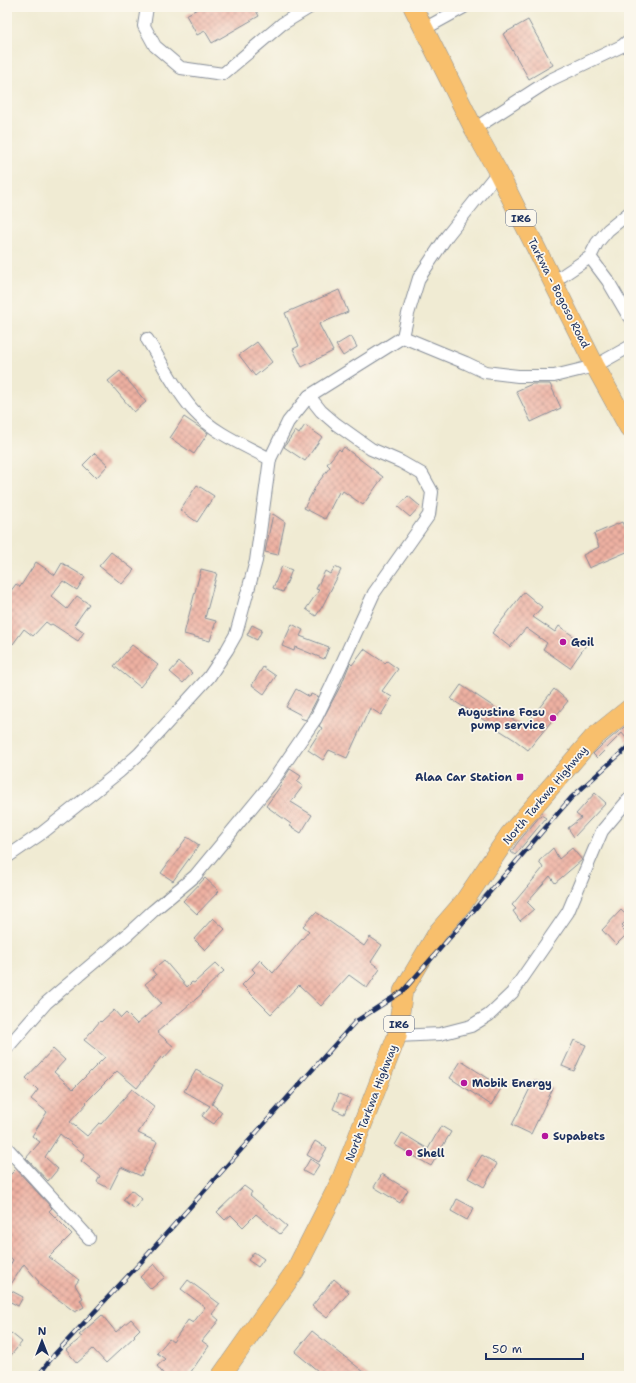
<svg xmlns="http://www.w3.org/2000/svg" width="636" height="1383" font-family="'Shantell Sans',sans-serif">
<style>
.building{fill:url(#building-cross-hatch)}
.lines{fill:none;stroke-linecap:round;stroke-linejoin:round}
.minor-casing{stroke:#868d98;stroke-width:14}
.primary-casing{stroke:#868d98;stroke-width:20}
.minor{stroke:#fff;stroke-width:12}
.primary{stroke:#f8bf6c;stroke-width:19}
.rail-casing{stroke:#1b2f5e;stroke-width:4.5}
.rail{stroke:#fbf7ec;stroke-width:3;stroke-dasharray:9;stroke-linecap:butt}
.poi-dot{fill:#b5179e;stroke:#fbf7ec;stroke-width:1.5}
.labels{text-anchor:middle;stroke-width:3.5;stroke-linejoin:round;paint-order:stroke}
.shield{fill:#fbf7ec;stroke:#5e6b89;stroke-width:1}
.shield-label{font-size:10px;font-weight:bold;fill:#1b2f5e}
.street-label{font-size:11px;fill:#1b2f5e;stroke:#fbf7ec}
.poi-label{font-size:11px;font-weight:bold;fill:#1b2f5e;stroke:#fbf7ec;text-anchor:start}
</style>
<defs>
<pattern id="building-cross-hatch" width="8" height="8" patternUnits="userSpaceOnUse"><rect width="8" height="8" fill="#eeb1a2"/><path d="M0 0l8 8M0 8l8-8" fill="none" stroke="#c09087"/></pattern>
</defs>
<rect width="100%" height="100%" fill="#fbf7ec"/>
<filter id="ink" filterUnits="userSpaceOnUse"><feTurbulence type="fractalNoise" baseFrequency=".025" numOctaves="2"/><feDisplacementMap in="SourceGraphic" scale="8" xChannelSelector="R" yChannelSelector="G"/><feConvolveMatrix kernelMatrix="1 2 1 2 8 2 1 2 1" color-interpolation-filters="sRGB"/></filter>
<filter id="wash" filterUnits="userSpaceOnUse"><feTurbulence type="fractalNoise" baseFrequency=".012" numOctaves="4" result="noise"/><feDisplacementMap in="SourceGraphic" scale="16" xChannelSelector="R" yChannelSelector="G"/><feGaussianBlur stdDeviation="0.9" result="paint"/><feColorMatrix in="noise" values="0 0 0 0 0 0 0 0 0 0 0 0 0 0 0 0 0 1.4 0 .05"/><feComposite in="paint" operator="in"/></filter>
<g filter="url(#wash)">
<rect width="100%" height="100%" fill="#f0ebd3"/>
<g id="blocks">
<!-- building -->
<g class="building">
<path d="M201,7h53l5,9 -47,27 -7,-12 -8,4 -11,-20z"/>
<path d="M528,20l25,45 -24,14 -26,-45z"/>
<path d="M339,290l9,22 -29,12 14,27 -31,16 -9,-18 6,-3 -14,-33z"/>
<path d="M351,336l6,11 -14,9 -7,-11z"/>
<path d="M257,342l15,20 -17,14 -16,-21z"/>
<path d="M120,371l26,31 -12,10 -26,-31z"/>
<path d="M532,384h18l11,24 -30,14 -15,-31z"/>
<path d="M184,417l24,16 -14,21 -24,-16z"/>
<path d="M305,425l17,12 -17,24 -21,-14 11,-16 4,3z"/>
<path d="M344,447l39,30 -20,28 -20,-14 -2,3 -2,-2 -14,27 -21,-11 13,-24 13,-17 -3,-3 12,-15 2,2z"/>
<path d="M95,453l13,12 -12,13 -13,-13z"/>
<path d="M197,485l17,11 -17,26 -17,-12z"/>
<path d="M408,496l12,10 -10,11 -12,-10z"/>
<path d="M273,514l12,8 -7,33 -13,-3z"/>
<path d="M622,522l7,15v14l-40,17 -6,-13 16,-8 -5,-13z"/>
<path d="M111,552l23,18 -12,14 -23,-18z"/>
<path d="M36,562l19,13 7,-12 23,14 -8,13 -14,-9 -12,15 16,13 10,-13 12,8 -15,21 10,7 -6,9 -26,-17 -2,1 -4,-3 -13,14 -9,-7 -11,15 -6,-5v-43l9,-12 4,3z"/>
<path d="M282,566l10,4 -9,22 -10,-4z"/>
<path d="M335,567l6,3 -19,37 -6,9 -10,-7 13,-19 -3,-1 9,-18 5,3z"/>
<path d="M201,569l16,4 -12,45 11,3 -6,20 -26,-7z"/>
<path d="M524,592l18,15 -9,10 22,15 4,-6 27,19 -16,23 -27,-19 4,-6 -21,-15 -16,19 -18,-14z"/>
<path d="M292,624l11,6 -3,6 29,11 -5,12 -29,-12 -1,4 -12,-5z"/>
<path d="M252,625l10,5 -5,10 -10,-5z"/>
<path d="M132,645l26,20 -18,22 -26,-21z"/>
<path d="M364,649l21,14 2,-2 11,8 -16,22 10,6 -11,18 -11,-7 -23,50 -18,-8 -6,10 -15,-10 14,-22 -3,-2 23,-43 8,-20 2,2z"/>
<path d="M179,662l13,11 -9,10 -13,-11z"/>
<path d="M263,667l13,9 -12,18 -12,-9z"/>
<path d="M461,685l63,42 30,-38 14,12 -40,49 -13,-10 -64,-41z"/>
<path d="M296,689l14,8 1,-3 7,3 -12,23 -6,-2 1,-3 -15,-8z"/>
<path d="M629,723v19l-7,-9 -25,25 -4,-4 8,-8z"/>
<path d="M290,769l11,7 -4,6 6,4 -12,16 21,13 -11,18 -11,-7 1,-2 -25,-18 16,-22 -1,-1z"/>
<path d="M595,793l11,10 -32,34 -6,-9 13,-10 -5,-4z"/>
<path d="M541,815l5,3 -31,37 -4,-3 7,-10z"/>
<path d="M187,837l12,8 -26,36 -12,-8z"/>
<path d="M553,848l6,11 13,-11 10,12 -27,23 -5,-7 -23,26 7,7 -14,12 -7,-10 3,-2 -4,-4 31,-37 -4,-7z"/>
<path d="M205,878l14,13 -22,23 -14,-13z"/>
<path d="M621,910l8,8 -7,7 2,2 -2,2 5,5 -11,11 -14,-15z"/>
<path d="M316,912l48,34 6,-9 12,8 -11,17 9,7 -13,19 -18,-13 -28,31 -22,-21 -28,29 -29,-29 13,-13 -3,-3 8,-9 13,13 36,-42 -6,-5z"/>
<path d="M213,918l12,11 -20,21 -11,-11z"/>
<path d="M164,960l23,27 5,-5 2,1 22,-20 8,8 -22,21 1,1 -46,39 17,15 -11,12 -2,-2 -24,31 -20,-17 -31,31 1,1 -17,19 17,14 12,-13 2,1 31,-35 23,18 -17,26 19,9 -16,34 -20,-9 -11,22 -13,-7 3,-6 -19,-15 4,-6 -25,-21 -15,23 13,12 -10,12 -22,-23 14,-16 -8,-6 15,-24 -16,-13 7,-9 -12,-12 27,-29 12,11 -11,12 19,17 32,-32 -21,-17 16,-19 1,1 13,-12 7,8 5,-5 11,11 24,-21 -16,-19 11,-9 -4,-5z"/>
<path d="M574,1040l12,5 -12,26 -12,-5z"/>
<path d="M461,1061l41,26 -11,18 -41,-27z"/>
<path d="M196,1070l27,15 -11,19 10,8 -8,12 -12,-8 8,-10 -26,-15z"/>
<path d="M534,1080l19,8 -22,46 -19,-9z"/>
<path d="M339,1094l12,5 -7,15 -11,-5z"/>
<path d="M441,1126l10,6 -20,34 -36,-21 7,-12 26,16z"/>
<path d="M315,1141l12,7 -8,14 -12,-7z"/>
<path d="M482,1155l15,9 -13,23 -16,-9z"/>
<path d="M310,1159l9,6 -7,11 -9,-5z"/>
<path d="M16,1169l36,39 -3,3 23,23 -23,23 30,23 -4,5 8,13 -3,2 4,7 -9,5 -37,-28 1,-2 -15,-18 -16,25 15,8 -5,9 -11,-6v-30l6,-10 -6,-7v-75z"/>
<path d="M382,1174l26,16 -8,13 -26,-16z"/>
<path d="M244,1186l8,6 -2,3 37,31 -7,8 -24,-20 -13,13 -12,-12 -6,5 -8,-8z"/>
<path d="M131,1190l11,9 -7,10 -12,-9z"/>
<path d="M457,1199l17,9 -7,12 -16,-9z"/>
<path d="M254,1252l10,7 -6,8 -10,-7z"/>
<path d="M154,1264l11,13 -14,12 -11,-12z"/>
<path d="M334,1279l15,13 -22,26 -15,-12z"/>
<path d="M188,1280l32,24 -8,10 7,6 -17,21 7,5 -21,30h-23l-8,-10 8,-7 -8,-6 12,-14 4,3 15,-22 5,3 12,-16 -24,-18z"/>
<path d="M102,1315l14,17 15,-13 9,10 -6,6 1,1 -29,27 -13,-14 -16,14 -11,-13 16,-13 -3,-2z"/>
<path d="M312,1331l24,19 33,26h-45l-29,-24z"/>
<path d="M11,1333l11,9 -15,18v-22z"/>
</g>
</g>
</g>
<g filter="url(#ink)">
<use href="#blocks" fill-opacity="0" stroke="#868d98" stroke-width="1"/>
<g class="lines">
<!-- minor casing -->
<g class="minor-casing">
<g id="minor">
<path d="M147,7l-3,19 11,20 26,22 42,6 59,-50 28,-17"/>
<path d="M424,29l40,-22"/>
<path d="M474,129l76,-49 72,-34 7,-6"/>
<path d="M590,257l18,24 21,36"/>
<path d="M553,282l37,-25 7,-14 11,-13 21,-17"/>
<path d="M403,337l5,-23 11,-36 28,-42 51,-64"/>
<path d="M147,339c14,22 30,54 47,72 20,22 50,34 76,48"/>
<path d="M7,857l35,-24 77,-61 20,-18 70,-77 18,-27 9,-16 20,-73 14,-102 18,-37 21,-26"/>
<path d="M397,1036l43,-2 31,-8 18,-11 23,-22 56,-81 34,-81 27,-32"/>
<path d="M7,1048l39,-45 14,-12 68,-57 25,-23 42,-35 75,-91 46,-67 15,-31 43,-94 55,-78 3,-23 -10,-18 -21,-12 -30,-13 -35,-25 -15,-13 -12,-15 94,-59 63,26 19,9 33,4h36l41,-10 34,-19"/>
<path d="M7,1148l82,90"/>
</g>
</g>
<!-- primary casing -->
<g class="primary-casing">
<g id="primary">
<path d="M413,7l61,122 24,43 97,194 34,62"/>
<path d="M221,1376l74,-105 46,-91 56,-144 6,-45 35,-59 25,-29 46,-68 84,-97 36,-29"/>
</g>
</g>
<!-- minor -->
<use href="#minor" class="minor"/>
<!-- primary -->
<use href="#primary" class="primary"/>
<!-- rail casing -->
<g class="rail-casing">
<path id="rail" d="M38,1376l16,-21 87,-93 214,-240 48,-31 106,-121 62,-72 58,-52"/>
</g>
<!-- rail -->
<use href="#rail" class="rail"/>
</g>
</g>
<!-- markers -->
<g class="poi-dot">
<circle cx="563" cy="642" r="4"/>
<circle cx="553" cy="718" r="4"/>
<rect x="516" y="773" width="8" height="8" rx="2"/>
<circle cx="464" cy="1083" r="4"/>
<circle cx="545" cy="1136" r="4"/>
<circle cx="409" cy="1153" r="4"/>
</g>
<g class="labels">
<!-- shield labels -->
<g class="shield">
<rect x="506" y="210" width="30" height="16" rx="3"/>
<rect x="384" y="1016" width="30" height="16" rx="3"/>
</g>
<g class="shield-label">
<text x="521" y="222">IR6</text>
<text x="399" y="1028">IR6</text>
</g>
<!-- street labels -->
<g class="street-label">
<text transform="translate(559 293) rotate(63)" y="4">Tarkwa - Bogoso Road</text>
<text transform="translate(545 795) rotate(-50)" y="4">North Tarkwa Highway</text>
<text transform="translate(371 1103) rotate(-69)" y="4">North Tarkwa Highway</text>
</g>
<!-- poi labels -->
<g class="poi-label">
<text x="571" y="646">Goil</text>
<text x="545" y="716" text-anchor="end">Augustine Fosu<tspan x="545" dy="13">pump service</tspan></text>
<text x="512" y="781" text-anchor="end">Alaa Car Station</text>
<text x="472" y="1087">Mobik Energy</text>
<text x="553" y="1140">Supabets</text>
<text x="417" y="1157">Shell</text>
</g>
</g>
<!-- margin -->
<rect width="636" height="1383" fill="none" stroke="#fbf7ec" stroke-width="24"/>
<!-- north arrow -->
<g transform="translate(42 1341)" stroke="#fbf7ec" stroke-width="3" paint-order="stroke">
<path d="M0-3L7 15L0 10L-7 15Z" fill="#1b2f5e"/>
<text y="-6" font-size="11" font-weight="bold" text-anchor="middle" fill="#1b2f5e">N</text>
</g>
<!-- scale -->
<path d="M486 1353v6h97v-6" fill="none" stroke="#1b2f5e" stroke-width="2"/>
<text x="492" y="1353" font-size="12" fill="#1b2f5e" stroke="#fbf7ec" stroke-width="3" paint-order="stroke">50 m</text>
</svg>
